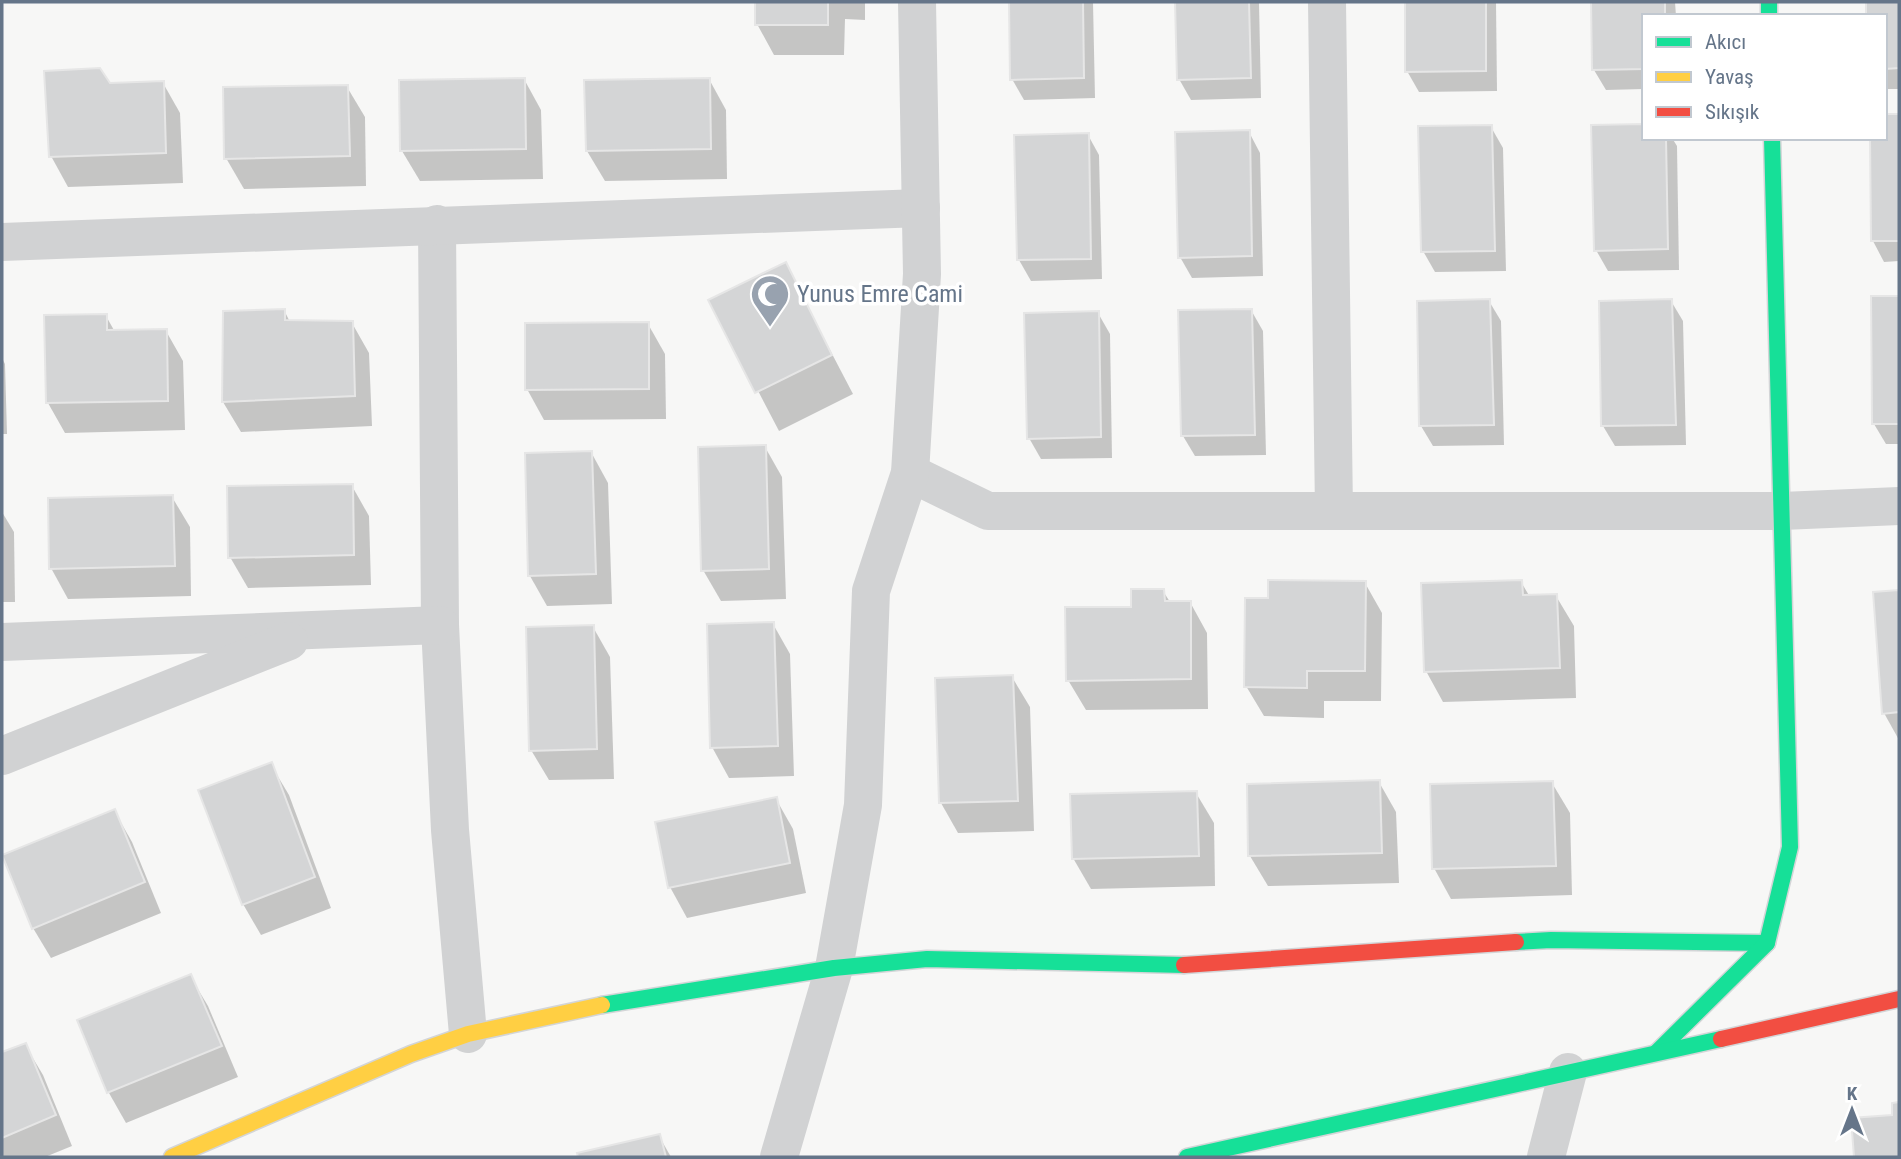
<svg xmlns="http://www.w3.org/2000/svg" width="1901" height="1159" font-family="'Roboto Condensed',sans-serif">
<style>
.shadow{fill:#0003}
.building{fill:#d4d5d6;stroke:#e6e6e6;stroke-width:2}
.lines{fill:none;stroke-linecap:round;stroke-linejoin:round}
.fast-casing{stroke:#d3d5d7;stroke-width:19}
.slow-casing{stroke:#d3d5d7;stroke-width:19}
.jam-casing{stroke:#d3d5d7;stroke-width:19}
.street{stroke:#d1d2d3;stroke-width:38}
.fast{stroke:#16e098;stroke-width:16}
.slow{stroke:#ffcf43;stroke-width:16}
.jam{stroke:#f24e42;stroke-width:16}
.labels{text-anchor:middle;stroke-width:7;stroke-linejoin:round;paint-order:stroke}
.poi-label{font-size:24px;fill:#657589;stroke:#fff;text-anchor:start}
</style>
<rect width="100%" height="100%" fill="#f7f7f6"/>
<!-- shadow -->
<g class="shadow">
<path d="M757,2h108v18l-20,-1 -1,36h-70l-17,-31z"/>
<path d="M1010,2h83l2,96 -71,2 -12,-21z"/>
<path d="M1177,2h82l2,96 -70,2 -12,-21z"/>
<path d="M1406,2h90l1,89 -78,1 -12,-21z"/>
<path d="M1592,2h83l1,14h-32v73l-38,1 -12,-20z"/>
<path d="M1868,2h31v87h-14v-73h-17z"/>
<path d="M524,79l17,31 2,69 -123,2 -18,-30 -1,-69z"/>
<path d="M709,79l17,31 1,69 -122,2 -18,-30 -1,-69z"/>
<path d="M163,83l17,30 3,70 -115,4 -17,-31 58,-71z"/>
<path d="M347,87l18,30 1,69 -122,3 -18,-31z"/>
<path d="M1885,115h14v146l-15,1 -11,-21z"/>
<path d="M1491,127l12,21 3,123 -71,1 -12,-21z"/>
<path d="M1249,132l11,21 3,123 -71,2 -12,-21z"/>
<path d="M1088,135l11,20 3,124 -71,2 -12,-21 -3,-123z"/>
<path d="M1644,138h28l5,8 2,124 -71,1 -12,-21z"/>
<path d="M785,264l68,130 -74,37 -68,-130z"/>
<path d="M1873,298h26v146h-13l-12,-20z"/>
<path d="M1489,301l12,20 3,124 -71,1 -12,-20z"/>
<path d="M1671,301l12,20 3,124 -71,1 -12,-20z"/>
<path d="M284,310l6,12 62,1 17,30 3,73 -131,6 -18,-30 1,-89z"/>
<path d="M1251,310l12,21 3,124 -71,1 -12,-20z"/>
<path d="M1098,313l12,21 2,124 -71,1 -12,-21z"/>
<path d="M106,316l9,16 51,-1 17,30 2,69 -120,3 -17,-30z"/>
<path d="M648,324l17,30 1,65 -122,1 -17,-31z"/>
<path d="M2,358l3,6 2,70h-5z"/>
<path d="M765,447l17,30 4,122 -65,2 -18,-31z"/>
<path d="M591,452l17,31 4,121 -65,2 -17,-30z"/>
<path d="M352,486l17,30 2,69 -123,3 -18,-31z"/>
<path d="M172,497l18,30 1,69 -123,3 -17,-31z"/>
<path d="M2,512l12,20 1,70h-13z"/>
<path d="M1521,582l9,15 26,-1 18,30 2,72 -133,4 -17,-31z"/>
<path d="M1365,583l17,30 -1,88h-57v17l-60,-2 -18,-30 24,-86z"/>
<path d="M1163,591l7,11h20l17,31 1,76 -122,1 -18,-30 64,-72z"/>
<path d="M1899,592v148l-15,-27 -9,-119z"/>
<path d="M773,624l17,30 4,122 -65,2 -17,-31z"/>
<path d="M593,627l17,30 4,122 -65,1 -18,-30z"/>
<path d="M1012,677l18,30 4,124 -76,2 -17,-30z"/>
<path d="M271,765l18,30 42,113 -70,27 -18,-31z"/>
<path d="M1379,782l17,30 3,71 -131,3 -18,-30z"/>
<path d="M1552,783l18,30 2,82 -121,4 -17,-31z"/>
<path d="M1196,793l18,30 1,63 -124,3 -18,-31z"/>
<path d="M776,799l17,30 13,64 -119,25 -17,-31z"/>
<path d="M115,812l17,30 29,71 -110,45 -18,-30z"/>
<path d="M190,976l18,30 30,71 -112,46 -17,-30 -29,-72z"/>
<path d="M25,1045l18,30 29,71 -27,11h-43v-103z"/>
<path d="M659,1136l12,21h-91l-1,-3z"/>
</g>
<!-- building -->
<g class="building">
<rect x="755" y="2" width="73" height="23"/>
<path d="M1009,2h74l1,76 -74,2z"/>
<path d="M1175,2h74l2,76 -74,2z"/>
<path d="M1405,2h81v69l-81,1z"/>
<path d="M1591,2h74v14h-21v53l-52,1z"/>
<path d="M1866,2h33v66l-14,1v-53h-19z"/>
<path d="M100,68l10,15 54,-2 2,72 -117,4 -5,-86z"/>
<path d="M525,78l1,71 -126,2 -1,-71z"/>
<path d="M710,78l1,71 -125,2 -2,-71z"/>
<path d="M348,85l2,71 -126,3 -1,-72z"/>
<path d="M1885,114h14v127h-28l-1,-103h15z"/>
<path d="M1644,124v14h22l2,111 -74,2 -3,-126z"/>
<path d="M1492,125l3,126 -74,1 -3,-126z"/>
<path d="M1250,130l2,126 -74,2 -3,-126z"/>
<path d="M1089,133l2,126 -74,1 -3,-125z"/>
<path d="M786,262l46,93 -77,38 -47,-93z"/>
<path d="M1871,296h28v128h-27z"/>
<path d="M1490,299l4,126 -75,1 -2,-125z"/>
<path d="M1672,299l4,126 -75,1 -2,-125z"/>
<path d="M285,309v11l68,1 2,75 -133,6 1,-91z"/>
<path d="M1252,309l3,126 -74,1 -3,-126z"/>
<path d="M1099,311l2,126 -74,2 -3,-126z"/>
<path d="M107,314v16l60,-1 1,72 -122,2 -2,-88z"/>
<path d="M649,322v67l-124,1v-67z"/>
<path d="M766,445l3,124 -68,2 -3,-124z"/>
<path d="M592,451l4,123 -68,2 -3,-123z"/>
<path d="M353,484l1,71 -126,3 -1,-72z"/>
<path d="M173,495l2,71 -126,3 -1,-71z"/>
<path d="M1268,580l98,1 -1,90h-58v17l-63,-1 1,-89h23z"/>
<path d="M1522,580l1,15 34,-1 3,74 -136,4 -3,-89z"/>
<path d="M1131,589h33l1,12h26v78l-125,2 -1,-74h66z"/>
<path d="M1899,590v122l-17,2 -9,-122z"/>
<path d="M774,622l4,124 -68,2 -3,-124z"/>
<path d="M594,625l3,124 -68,2 -3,-124z"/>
<path d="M1013,675l5,126 -79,2 -4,-125z"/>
<path d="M272,762l43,115 -73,28 -44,-115z"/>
<path d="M1380,780l2,73 -134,3 -1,-72z"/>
<path d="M1553,781l3,85 -124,3 -2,-85z"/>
<path d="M1197,791l2,65 -127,3 -2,-65z"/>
<path d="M777,797l13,66 -122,25 -13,-66z"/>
<path d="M115,809l30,73 -113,47 -30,-74z"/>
<path d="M191,974l31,72 -115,47 -30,-73z"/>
<path d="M26,1043l30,72 -54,23v-86z"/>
<path d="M1899,1102v55h-45l-3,-39 41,-3v-12z"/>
<path d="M660,1134l6,23h-88l-1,-4z"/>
</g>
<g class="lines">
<!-- fast casing -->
<g class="fast-casing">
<g id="fast">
<path d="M1769,2v14"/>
<path d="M1516,942l35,-2 216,3"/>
<path d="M602,1005l232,-37 93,-9 257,6"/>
<path d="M1657,1052l110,-109 23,-96 -18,-709"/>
<path d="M1187,1157l534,-118"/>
</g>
</g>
<!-- slow casing -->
<g class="slow-casing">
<path id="slow" d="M172,1157l239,-103 57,-20 134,-29"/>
</g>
<!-- jam casing -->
<g class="jam-casing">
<g id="jam">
<path d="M1184,965l332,-23"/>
<path d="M1721,1039l178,-40"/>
</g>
</g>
<!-- street -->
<g class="street">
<path d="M1327,2l7,509"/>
<path d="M437,224l3,401 10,205 18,204"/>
<path d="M2,242l919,-34"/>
<path d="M910,473l78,38h794l117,-5"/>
<path d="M2,642l438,-17"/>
<path d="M2,756l287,-115"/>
<path d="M779,1157l55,-189 29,-163 8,-214 39,-118 12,-199 -5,-272"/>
<path d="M1546,1157l22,-85"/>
</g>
<!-- fast -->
<use href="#fast" class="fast"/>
<!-- slow -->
<use href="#slow" class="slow"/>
<!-- jam -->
<use href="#jam" class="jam"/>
</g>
<!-- icons -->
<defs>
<g id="mosque-pin" transform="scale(2.0125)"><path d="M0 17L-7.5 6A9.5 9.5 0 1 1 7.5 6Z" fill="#98a2af" stroke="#fff"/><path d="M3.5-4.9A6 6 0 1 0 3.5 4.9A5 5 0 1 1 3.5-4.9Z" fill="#fff"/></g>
</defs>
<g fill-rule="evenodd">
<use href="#mosque-pin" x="770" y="294"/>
</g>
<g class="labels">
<!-- poi labels -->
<g class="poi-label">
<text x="797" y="302">Yunus Emre Cami</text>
</g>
</g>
<!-- border -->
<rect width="1901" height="1159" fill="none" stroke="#657589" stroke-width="7"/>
<!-- legend -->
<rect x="1642" y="14" width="245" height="126" fill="#ffffff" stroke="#c1c8d0" stroke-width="2"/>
<rect x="1656" y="37" width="35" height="10" fill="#16e098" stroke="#c1c8d0" stroke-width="2"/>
<text x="1705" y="49" font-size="21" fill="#657589">Akıcı</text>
<rect x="1656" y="72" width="35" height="10" fill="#ffcf43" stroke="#c1c8d0" stroke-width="2"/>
<text x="1705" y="84" font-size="21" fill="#657589">Yavaş</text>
<rect x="1656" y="107" width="35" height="10" fill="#f24e42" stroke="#c1c8d0" stroke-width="2"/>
<text x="1705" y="119" font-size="21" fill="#657589">Sıkışık</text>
<!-- north arrow -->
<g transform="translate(1852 1110)" stroke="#ffffff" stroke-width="5" paint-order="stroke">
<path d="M0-5L12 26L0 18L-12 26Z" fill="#657589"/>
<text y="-10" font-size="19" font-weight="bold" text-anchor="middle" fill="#657589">K</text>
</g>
</svg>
